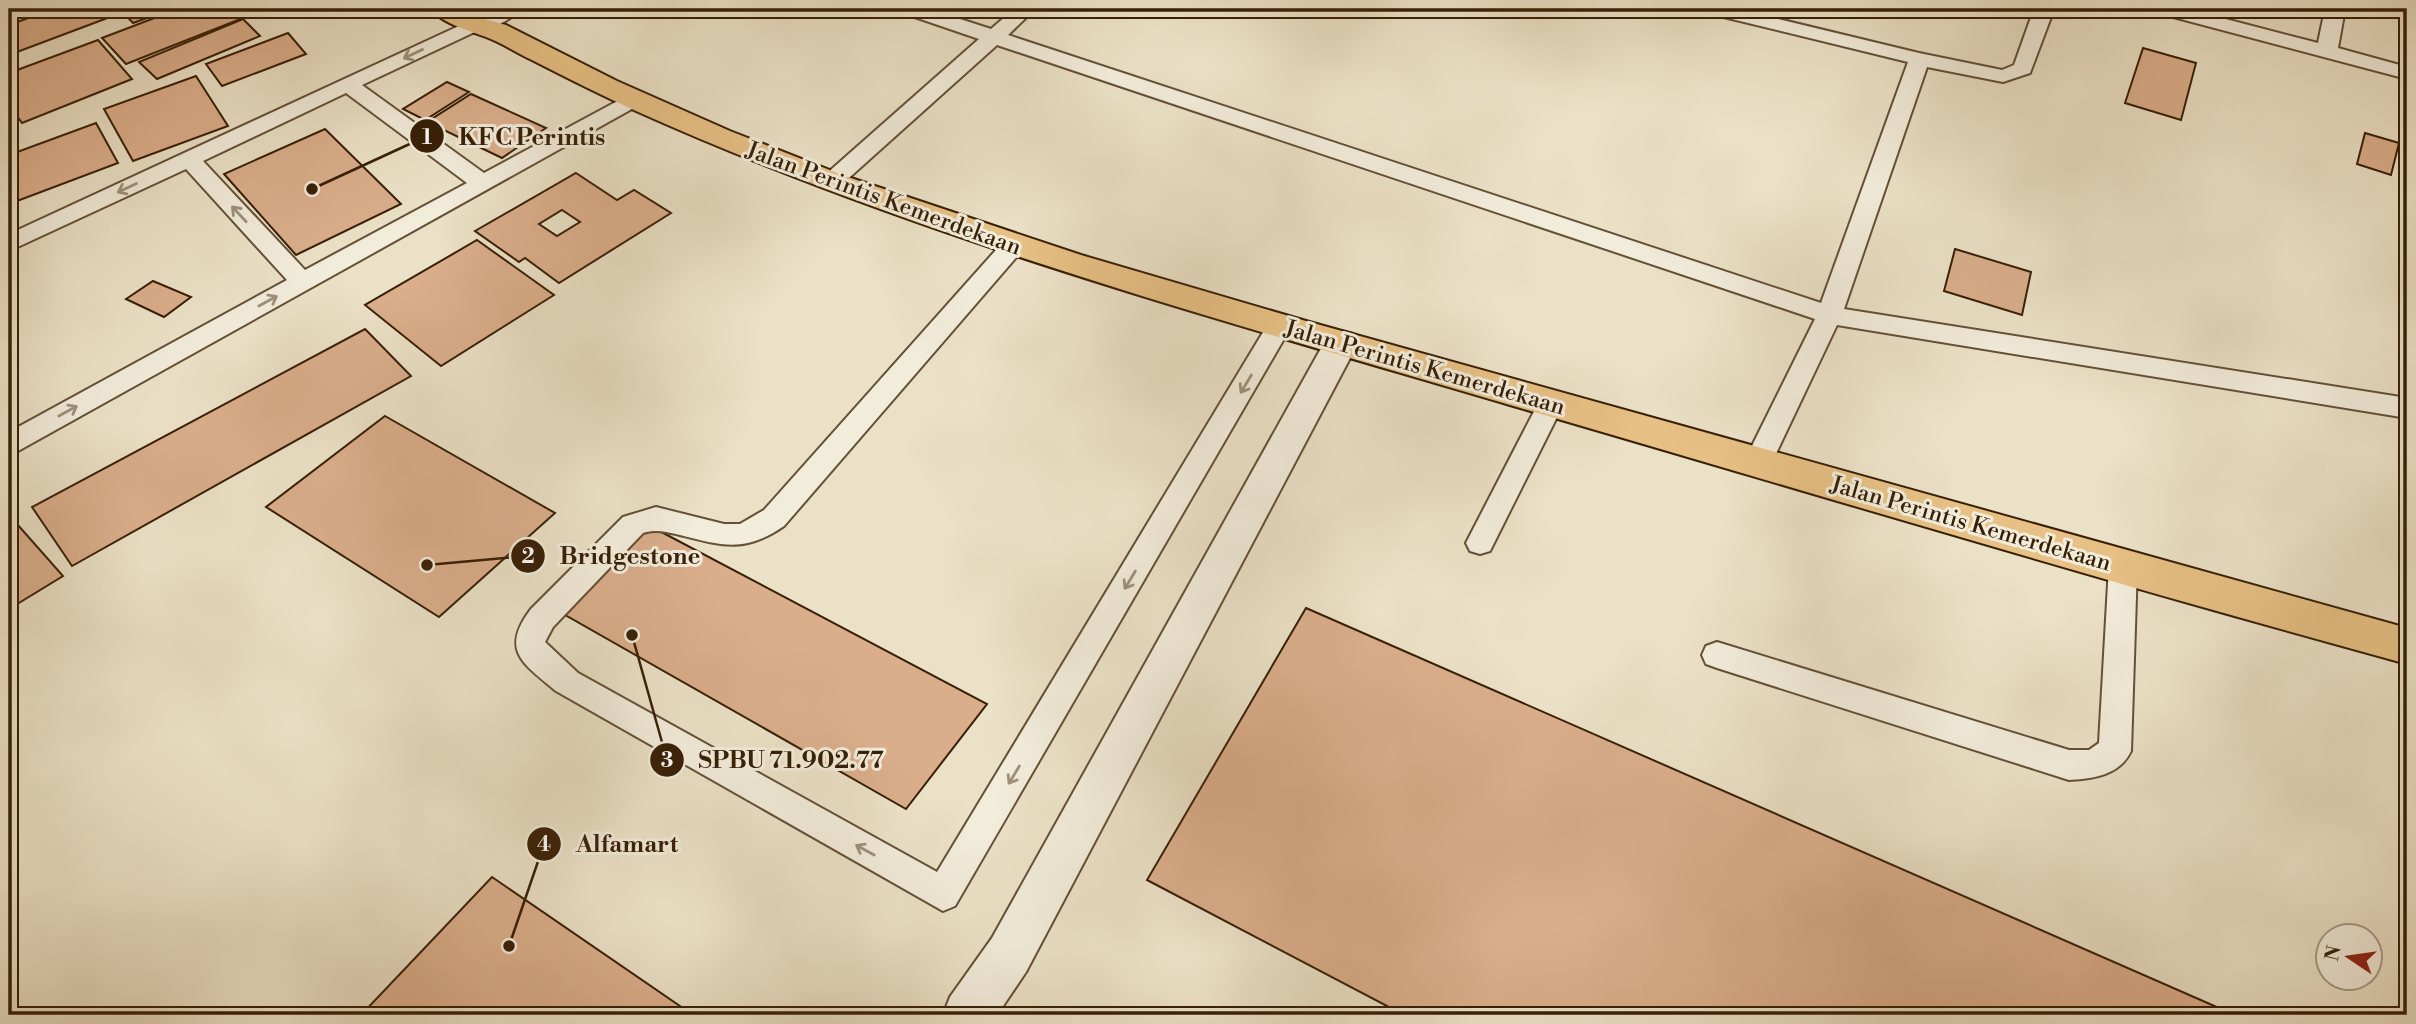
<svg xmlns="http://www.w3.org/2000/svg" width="2416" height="1024" font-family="'Libre Bodoni',serif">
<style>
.building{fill:#daae8b;stroke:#371f06;stroke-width:2;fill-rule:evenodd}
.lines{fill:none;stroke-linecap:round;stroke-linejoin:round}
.lane-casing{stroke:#645036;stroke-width:4}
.street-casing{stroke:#645036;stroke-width:4}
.highway-casing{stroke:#371f06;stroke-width:4}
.lane{fill:#f2ecdb;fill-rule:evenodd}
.street{fill:#f2ecdb;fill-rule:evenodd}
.highway{fill:#e6c084;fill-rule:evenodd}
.oneway{stroke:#9e907b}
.labels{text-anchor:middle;stroke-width:6;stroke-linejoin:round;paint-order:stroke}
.street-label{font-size:23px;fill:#371f06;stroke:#f2ecdb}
.leader{fill:none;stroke:#371f06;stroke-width:2.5}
.callout-dot{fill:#371f06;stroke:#f2ecdb;stroke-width:2.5}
.mark-label{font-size:21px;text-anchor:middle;font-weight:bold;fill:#fff}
.callout-label{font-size:24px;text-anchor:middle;font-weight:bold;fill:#371f06;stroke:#f2ecdb;stroke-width:6;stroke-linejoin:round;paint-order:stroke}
</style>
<rect width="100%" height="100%" fill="#ebe1c7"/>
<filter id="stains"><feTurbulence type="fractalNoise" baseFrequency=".00286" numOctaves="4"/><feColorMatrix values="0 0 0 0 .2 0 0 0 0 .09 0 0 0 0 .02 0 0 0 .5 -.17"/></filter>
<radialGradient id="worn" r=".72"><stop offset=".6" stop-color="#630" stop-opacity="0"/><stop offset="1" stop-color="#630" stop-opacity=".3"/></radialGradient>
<!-- building -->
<g class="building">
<path d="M53,9h49l8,8 -101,38v-30z"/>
<path d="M120,9h52l-39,14z"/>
<path d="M178,9h55l10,9 -117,46 -24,-26z"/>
<path d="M243,19l17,17 -103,43 -18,-17z"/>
<path d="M288,33l18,21 -84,32 -16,-22z"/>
<path d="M98,40l34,39 -110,44 -13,-18v-32z"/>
<path d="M2143,48l53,15 -15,57 -56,-17z"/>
<path d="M196,76l32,50 -95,35 -29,-52z"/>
<path d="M447,82l22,10 -44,28 -22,-11z"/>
<path d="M471,94l75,34 -44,30 -75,-36z"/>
<path d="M96,123l22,40 -109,41v-49z"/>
<path d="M325,129l76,75 -105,51 -72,-81z"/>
<path d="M2365,133l34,10 -8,32 -34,-11z"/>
<path d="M576,173l41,27 17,-10 37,23 -112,70 -34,-25 -6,4 -44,-31zM562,210l18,12 -23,14 -18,-12z"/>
<path d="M477,240l77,55 -113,71 -76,-61z"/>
<path d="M1955,249l76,23 -9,43 -78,-24z"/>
<path d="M153,281l38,16 -27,20 -38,-18z"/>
<path d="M365,329l46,47 -339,190 -40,-59z"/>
<path d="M385,416l170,97 -116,104 -173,-110z"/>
<path d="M17,524l46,52 -54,33v-80z"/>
<path d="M650,526l337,178 -81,105 -346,-197z"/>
<path d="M1306,608l929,407h-831l-257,-135z"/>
<path d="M492,877l201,138h-332z"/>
</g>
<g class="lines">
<!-- lane casing -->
<g class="lane-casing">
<g id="lane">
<path d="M900,9h29l62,20 23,-20h21l-27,26 813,268 87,-241 -201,-49 -3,-4h33l182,44 83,17 12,-5 20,-56h20l-24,64 -27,9 -76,-15 -83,242 563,89v20l-570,-93 -65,137 -4,7 -10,3 -10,-3 -4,-7 71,-143 -818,-274 -156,140h-16l-3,-5 3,-5 154,-136 -76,-26z"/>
<path d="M2155,9h32l131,34 7,-34h20l-7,39 69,19v12l-249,-66z"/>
<path d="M474,19l7,2 3,4 -3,4 -119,56 122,88 141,-76h14l4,4 -4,4 -621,346 -9,3v-22l278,-152 -101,-111 -177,82v-17zM346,93l121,90 -162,87 -102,-109z"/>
<path d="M1012,239l8,2 4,6 -4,6 -236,273c-39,27 -61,20 -104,9 -14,-3 -23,-6 -37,-2l-90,94 -8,15 33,31 359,199 334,-553 9,-3 9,3 3,6 -337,581 -12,5 -387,-220c-32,-27 -57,-40 -25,-82l92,-92 33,-10 68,17h16l24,-14 240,-269z"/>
<path d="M1551,393l9,3 4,7 -74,148 -10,3 -10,-3 -4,-8 76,-147z"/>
<path d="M2123,554l10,4 4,8 -6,185c-11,24 -38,28 -62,29l-352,-112 -11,-4 -4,-9 4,-9 11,-4 352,108h20l10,-7 10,-177 4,-8z"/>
</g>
</g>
<!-- street casing -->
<g class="street-casing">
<g id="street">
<path d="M485,9h34c-10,14 -38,26 -55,22l-4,-6 4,-6z"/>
<path d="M1341,331l12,3 5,9 -332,629 -29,43h-54l7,-18 42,-59 332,-595 5,-9z"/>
</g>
</g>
<!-- highway casing -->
<g class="highway-casing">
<path id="highway" d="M430,9h34l20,10 22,6 111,56 113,50 115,45 236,79 225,66 1101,307v36c-300,-82 -598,-172 -897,-259 -295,-87 -593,-168 -874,-294 -35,-16 -69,-33 -104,-51 -15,-7 -30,-17 -46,-23 -21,-8 -40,-12 -56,-28z"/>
</g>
<!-- lane -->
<use href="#lane" class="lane"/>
<!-- street -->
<use href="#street" class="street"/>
<!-- highway -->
<use href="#highway" class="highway"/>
</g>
<!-- one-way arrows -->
<defs><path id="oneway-shaft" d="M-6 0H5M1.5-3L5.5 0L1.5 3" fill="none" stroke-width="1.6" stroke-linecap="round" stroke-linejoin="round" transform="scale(1.75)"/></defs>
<g class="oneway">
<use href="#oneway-shaft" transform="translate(413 54) rotate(155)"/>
<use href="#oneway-shaft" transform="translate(127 188) rotate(155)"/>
<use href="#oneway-shaft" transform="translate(239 214) rotate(-133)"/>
<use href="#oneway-shaft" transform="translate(268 301) rotate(-29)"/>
<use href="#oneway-shaft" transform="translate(1246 384) rotate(121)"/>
<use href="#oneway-shaft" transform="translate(68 411) rotate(-29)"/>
<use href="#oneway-shaft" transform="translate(1130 580) rotate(121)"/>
<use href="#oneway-shaft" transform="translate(1014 775) rotate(121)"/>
<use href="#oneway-shaft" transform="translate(865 850) rotate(-151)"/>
</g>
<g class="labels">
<!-- street labels -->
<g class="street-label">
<text transform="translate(884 198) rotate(20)" y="8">Jalan Perintis Kemerdekaan</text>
<text transform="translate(1425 367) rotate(16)" y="8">Jalan Perintis Kemerdekaan</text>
<text transform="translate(1971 523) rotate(16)" y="8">Jalan Perintis Kemerdekaan</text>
</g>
</g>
<!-- callouts -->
<path class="leader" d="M312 189L427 136M427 565L528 556M632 635L667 760M509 946L544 844"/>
<g class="callout-dot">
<circle cx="312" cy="189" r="7"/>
<circle cx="427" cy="565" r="7"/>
<circle cx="632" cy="635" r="7"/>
<circle cx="509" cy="946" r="7"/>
<circle cx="427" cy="136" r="18"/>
<circle cx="528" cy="556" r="18"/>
<circle cx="667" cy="760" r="18"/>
<circle cx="544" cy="844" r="18"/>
</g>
<g class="mark-label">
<text x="427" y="144">1</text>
<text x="528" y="563">2</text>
<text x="667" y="767">3</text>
<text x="544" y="851">4</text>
</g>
<g class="callout-label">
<text x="532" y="145">KFC Perintis</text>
<text x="630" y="564">Bridgestone</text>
<text x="791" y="768">SPBU 71.902.77</text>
<text x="627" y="852">Alfamart</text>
</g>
<!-- margin -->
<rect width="2416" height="1024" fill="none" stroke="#ebe1c7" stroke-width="35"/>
<rect x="10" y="10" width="2395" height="1003" fill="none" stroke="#371f06" stroke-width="3.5"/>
<rect x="18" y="18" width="2381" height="989" fill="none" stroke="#371f06" stroke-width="2"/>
<!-- north arrow -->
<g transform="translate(2349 957) rotate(283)"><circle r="33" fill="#f2ecdb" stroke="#a79a86" stroke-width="2"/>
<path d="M0-5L12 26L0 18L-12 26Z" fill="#8f2418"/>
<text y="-10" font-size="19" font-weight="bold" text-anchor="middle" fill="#371f06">N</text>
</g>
<rect width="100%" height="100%" filter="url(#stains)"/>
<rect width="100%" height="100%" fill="url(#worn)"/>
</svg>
